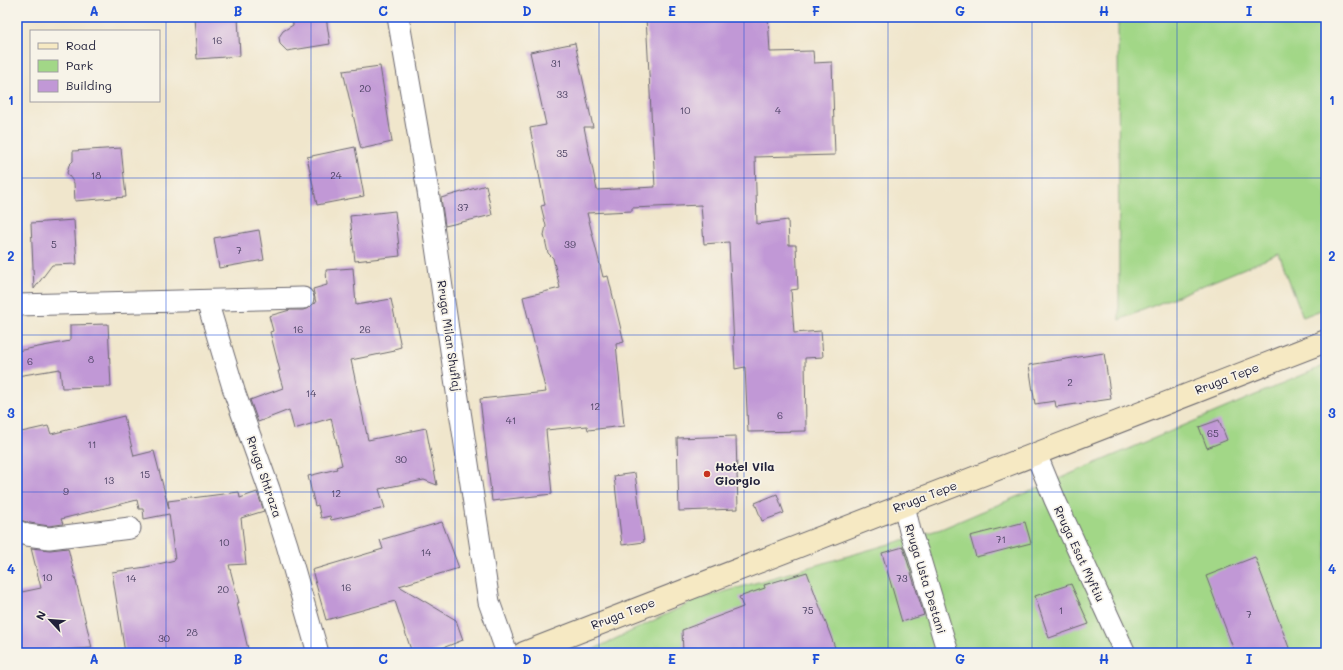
<svg xmlns="http://www.w3.org/2000/svg" width="1343" height="670" font-family="Mali,sans-serif">
<style>
.green{fill:#a2d787;stroke:#627c61}
.building{fill:#c198d6}
.lines{fill:none;stroke-linecap:round;stroke-linejoin:round}
.street-casing{stroke:#6a676e;stroke-width:23}
.secondary-casing{stroke:#6a676e;stroke-width:24}
.street{stroke:#fff;stroke-width:21}
.secondary{stroke:#f6e9c3;stroke-width:22}
.grid{fill:none;stroke:#1d4ed8;stroke-width:1;stroke-opacity:0.55}
.poi-dot{fill:#c8321e;stroke:#f7f3e8;stroke-width:1.5}
.labels{text-anchor:middle;stroke-width:3.5;stroke-linejoin:round;paint-order:stroke}
.number-label{font-size:10px;fill:#4a4062}
.street-label{font-size:12px;fill:#22223b;stroke:#f7f3e8}
.poi-label{font-size:12px;font-weight:bold;fill:#22223b;stroke:#f7f3e8;text-anchor:start}
.neatline{fill:none;stroke:#1d4ed8;stroke-width:1.5}
.grid-label{font-size:13px;text-anchor:middle;font-weight:bold;fill:#1d4ed8}
</style>
<rect width="100%" height="100%" fill="#f7f3e8"/>
<filter id="ink" filterUnits="userSpaceOnUse"><feTurbulence type="fractalNoise" baseFrequency=".025" numOctaves="2"/><feDisplacementMap in="SourceGraphic" scale="8" xChannelSelector="R" yChannelSelector="G"/><feConvolveMatrix kernelMatrix="1 2 1 2 8 2 1 2 1" color-interpolation-filters="sRGB"/></filter>
<filter id="wash" filterUnits="userSpaceOnUse"><feTurbulence type="fractalNoise" baseFrequency=".012" numOctaves="4" result="noise"/><feDisplacementMap in="SourceGraphic" scale="16" xChannelSelector="R" yChannelSelector="G"/><feGaussianBlur stdDeviation="0.9" result="paint"/><feColorMatrix in="noise" values="0 0 0 0 0 0 0 0 0 0 0 0 0 0 0 0 0 1.4 0 .05"/><feComposite in="paint" operator="in"/></filter>
<g filter="url(#wash)">
<rect width="100%" height="100%" fill="#f0e6cc"/>
<!-- green -->
<g class="green">
<path d="M1118,17h208v291l-23,9 -24,-63 -160,66z"/>
<path d="M1326,365v288h-740l110,-53 245,-71z"/>
</g>
<g id="blocks">
<!-- building -->
<g class="building">
<path d="M194,17h44l2,39 -43,3z"/>
<path d="M292,17h34l4,27 -43,7 -7,-7 -1,-7 4,-6 10,-6z"/>
<path d="M646,17h122l2,35 43,-1 1,12 18,-1 3,93 -80,2 2,67 31,-4 1,25h7l2,44 -7,1 3,43 27,-2 2,26 -18,1 1,73 -58,1 -3,-65 -10,2 -6,-127 -25,2 -3,-39 -69,3v3l-45,2 16,64 5,-1 16,66 -8,2 8,82 -36,4 -1,-4 -41,4 6,64 -60,7 -12,-102 66,-7 -23,-95 37,-9 -7,-30 -5,-5 -4,-18 2,-9 -5,-20 4,-1 -15,-77 16,-3 -16,-73 45,-9 18,84h-9l13,63 58,-3z"/>
<path d="M380,66l12,76 -31,7 -18,-78z"/>
<path d="M355,147l9,49 -47,9 -10,-48z"/>
<path d="M121,148l5,49 -51,4 -1,-18 -7,-10 2,-8 4,-4v-10z"/>
<path d="M486,185l6,30 -47,11 -4,-28z"/>
<path d="M395,211l5,45 -45,5 -5,-45z"/>
<path d="M74,220l3,44 -25,1 -18,24 -3,-66z"/>
<path d="M259,230l5,30 -45,8 -5,-30z"/>
<path d="M353,268l3,37 35,-6 10,48 -7,2 1,2 -44,9 17,80 58,-12 11,57 -13,-5 -45,9 6,19 -54,12 -1,-4 -9,2 -3,-13 -3,1 -7,-30 29,-7 -1,-2 6,-2 -11,-47 -37,11 -5,-19 -31,12 -8,-22 33,-12 -5,-17h2l-10,-39 3,-1 -4,-15 21,-6h13l6,-2 4,-4 3,-1 -3,-14 14,-4 -1,-15z"/>
<path d="M108,324l3,63 -49,1 -2,-19 -43,7v-25l53,-10v-16z"/>
<path d="M1104,353l7,46 -55,8 -1,-6 -20,3 -6,-39z"/>
<path d="M124,416l10,40 20,-5 15,58 -1,-8 71,-9 1,6 17,-6 7,19 -23,7 5,46 -17,1 10,38h-2l12,50h-124l-13,-81 34,-5 29,-7 -6,-46 -25,5 -1,-10h-4l-2,-9 -76,19 2,5 -14,2 -19,-3 -13,-4v-86l31,-7 3,8z"/>
<path d="M1219,420l8,20 -20,8 -8,-21z"/>
<path d="M736,436l2,73 -59,2 -2,-73z"/>
<path d="M635,473l9,69 -22,3 -8,-69z"/>
<path d="M777,494l7,19 -22,8 -7,-18z"/>
<path d="M442,522l17,46 -60,18 57,34 7,20 -33,13h-18l-17,-52 -69,19 -14,-50 71,-21 -3,-9z"/>
<path d="M1025,522l6,21 -55,14 -6,-21z"/>
<path d="M903,547l21,68 -22,7 -20,-69z"/>
<path d="M31,548l19,2 18,-2 24,100 -75,5v-60l24,-5z"/>
<path d="M1255,557l36,96h-56l-29,-77z"/>
<path d="M807,572l30,81h-154l-1,-23 61,-23 -4,-10 26,-9 -1,-3z"/>
<path d="M1071,584l18,40 -40,14 -14,-42z"/>
</g>
</g>
</g>
<g filter="url(#ink)">
<use href="#blocks" fill-opacity="0" stroke="#6a676e" stroke-width="1"/>
<g class="lines">
<!-- street casing -->
<g class="street-casing">
<g id="street">
<path d="M398,17l30,174 28,194 33,217 18,51"/>
<path d="M207,301l28,93 34,95 18,56 31,108"/>
<path d="M17,305l286,-7"/>
<path d="M1036,454l19,46 70,153"/>
<path d="M904,505l6,26 8,22 30,100"/>
<path d="M17,531l10,4 22,3 81,-10"/>
</g>
</g>
<!-- secondary casing -->
<g class="secondary-casing">
<path id="secondary" d="M524,653l802,-312"/>
</g>
<!-- street -->
<use href="#street" class="street"/>
<!-- secondary -->
<use href="#secondary" class="secondary"/>
</g>
</g>
<!-- grid -->
<path class="grid" d="M166,17v636M311,17v636M455,17v636M599,17v636M744,17v636M888,17v636M1032,17v636M1177,17v636M17,178h1309M17,335h1309M17,492h1309"/>
<!-- markers -->
<circle class="poi-dot" cx="707" cy="474" r="4"/>
<g class="labels">
<!-- number labels -->
<g class="number-label">
<text x="217" y="44">16</text>
<text x="556" y="67">31</text>
<text x="365" y="92">20</text>
<text x="562" y="98">33</text>
<text x="685" y="114">10</text>
<text x="778" y="114">4</text>
<text x="562" y="157">35</text>
<text x="96" y="179">18</text>
<text x="336" y="179">24</text>
<text x="463" y="211">37</text>
<text x="54" y="248">5</text>
<text x="570" y="248">39</text>
<text x="239" y="254">7</text>
<text x="298" y="333">16</text>
<text x="365" y="333">26</text>
<text x="91" y="363">8</text>
<text x="30" y="365">6</text>
<text x="1070" y="386">2</text>
<text x="311" y="397">14</text>
<text x="595" y="410">12</text>
<text x="780" y="419">6</text>
<text x="511" y="424">41</text>
<text x="1213" y="437">65</text>
<text x="92" y="448">11</text>
<text x="401" y="463">30</text>
<text x="145" y="478">15</text>
<text x="109" y="484">13</text>
<text x="66" y="495">9</text>
<text x="336" y="497">12</text>
<text x="1001" y="543">71</text>
<text x="224" y="546">10</text>
<text x="426" y="556">14</text>
<text x="47" y="581">10</text>
<text x="131" y="582">14</text>
<text x="902" y="582">73</text>
<text x="346" y="591">16</text>
<text x="223" y="593">20</text>
<text x="808" y="614">75</text>
<text x="1061" y="614">1</text>
<text x="1249" y="618">7</text>
<text x="192" y="636">28</text>
<text x="164" y="642">30</text>
</g>
<!-- street labels -->
<g class="street-label">
<text transform="translate(449 336) rotate(82)" y="4">Rruga Milan Shuflaj</text>
<text transform="translate(1227 379) rotate(-21)" y="4">Rruga Tepe</text>
<text transform="translate(264 477) rotate(71)" y="4">Rruga Shtraza</text>
<text transform="translate(925 497) rotate(-21)" y="4">Rruga Tepe</text>
<text transform="translate(1079 554) rotate(65)" y="4">Rruga Esat Myftiu</text>
<text transform="translate(925 579) rotate(73)" y="4">Rruga Usta Destani</text>
<text transform="translate(623 614) rotate(-21)" y="4">Rruga Tepe</text>
</g>
<!-- poi labels -->
<g class="poi-label">
<text x="715" y="471">Hotel Vila<tspan x="715" dy="14">Giorgio</tspan></text>
</g>
</g>
<!-- margin -->
<rect width="1343" height="670" fill="none" stroke="#f7f3e8" stroke-width="44"/>
<!-- legend -->
<rect x="30" y="30" width="130" height="72" fill="#f7f3e8" stroke="#a29fa3"/>
<rect x="38" y="43" width="20" height="6" fill="#f6e9c3" stroke="#a29fa3"/>
<text x="66" y="50" font-size="12" fill="#22223b">Road</text>
<rect x="38" y="60" width="20" height="12" fill="#a2d787" stroke="#a29fa3"/>
<text x="66" y="70" font-size="12" fill="#22223b">Park</text>
<rect x="38" y="80" width="20" height="12" fill="#c198d6" stroke="#a29fa3"/>
<text x="66" y="90" font-size="12" fill="#22223b">Building</text>
<!-- north arrow -->
<g transform="translate(50 620) rotate(296)" stroke="#f7f3e8" stroke-width="3" paint-order="stroke">
<path d="M0-3L7 15L0 10L-7 15Z" fill="#22223b"/>
<text y="-6" font-size="11" font-weight="bold" text-anchor="middle" fill="#22223b">N</text>
</g>
<rect x="22" y="22" width="1299" height="626" class="neatline"/>
<g class="grid-label">
<text x="94" y="16">A</text>
<text x="238" y="16">B</text>
<text x="383" y="16">C</text>
<text x="527" y="16">D</text>
<text x="672" y="16">E</text>
<text x="816" y="16">F</text>
<text x="960" y="16">G</text>
<text x="1104" y="16">H</text>
<text x="1249" y="16">I</text>
<text x="11" y="105">1</text>
<text x="1332" y="105">1</text>
<text x="11" y="261">2</text>
<text x="1332" y="261">2</text>
<text x="11" y="418">3</text>
<text x="1332" y="418">3</text>
<text x="11" y="574">4</text>
<text x="1332" y="574">4</text>
<text x="94" y="664">A</text>
<text x="238" y="664">B</text>
<text x="383" y="664">C</text>
<text x="527" y="664">D</text>
<text x="672" y="664">E</text>
<text x="816" y="664">F</text>
<text x="960" y="664">G</text>
<text x="1104" y="664">H</text>
<text x="1249" y="664">I</text>
</g>
</svg>
